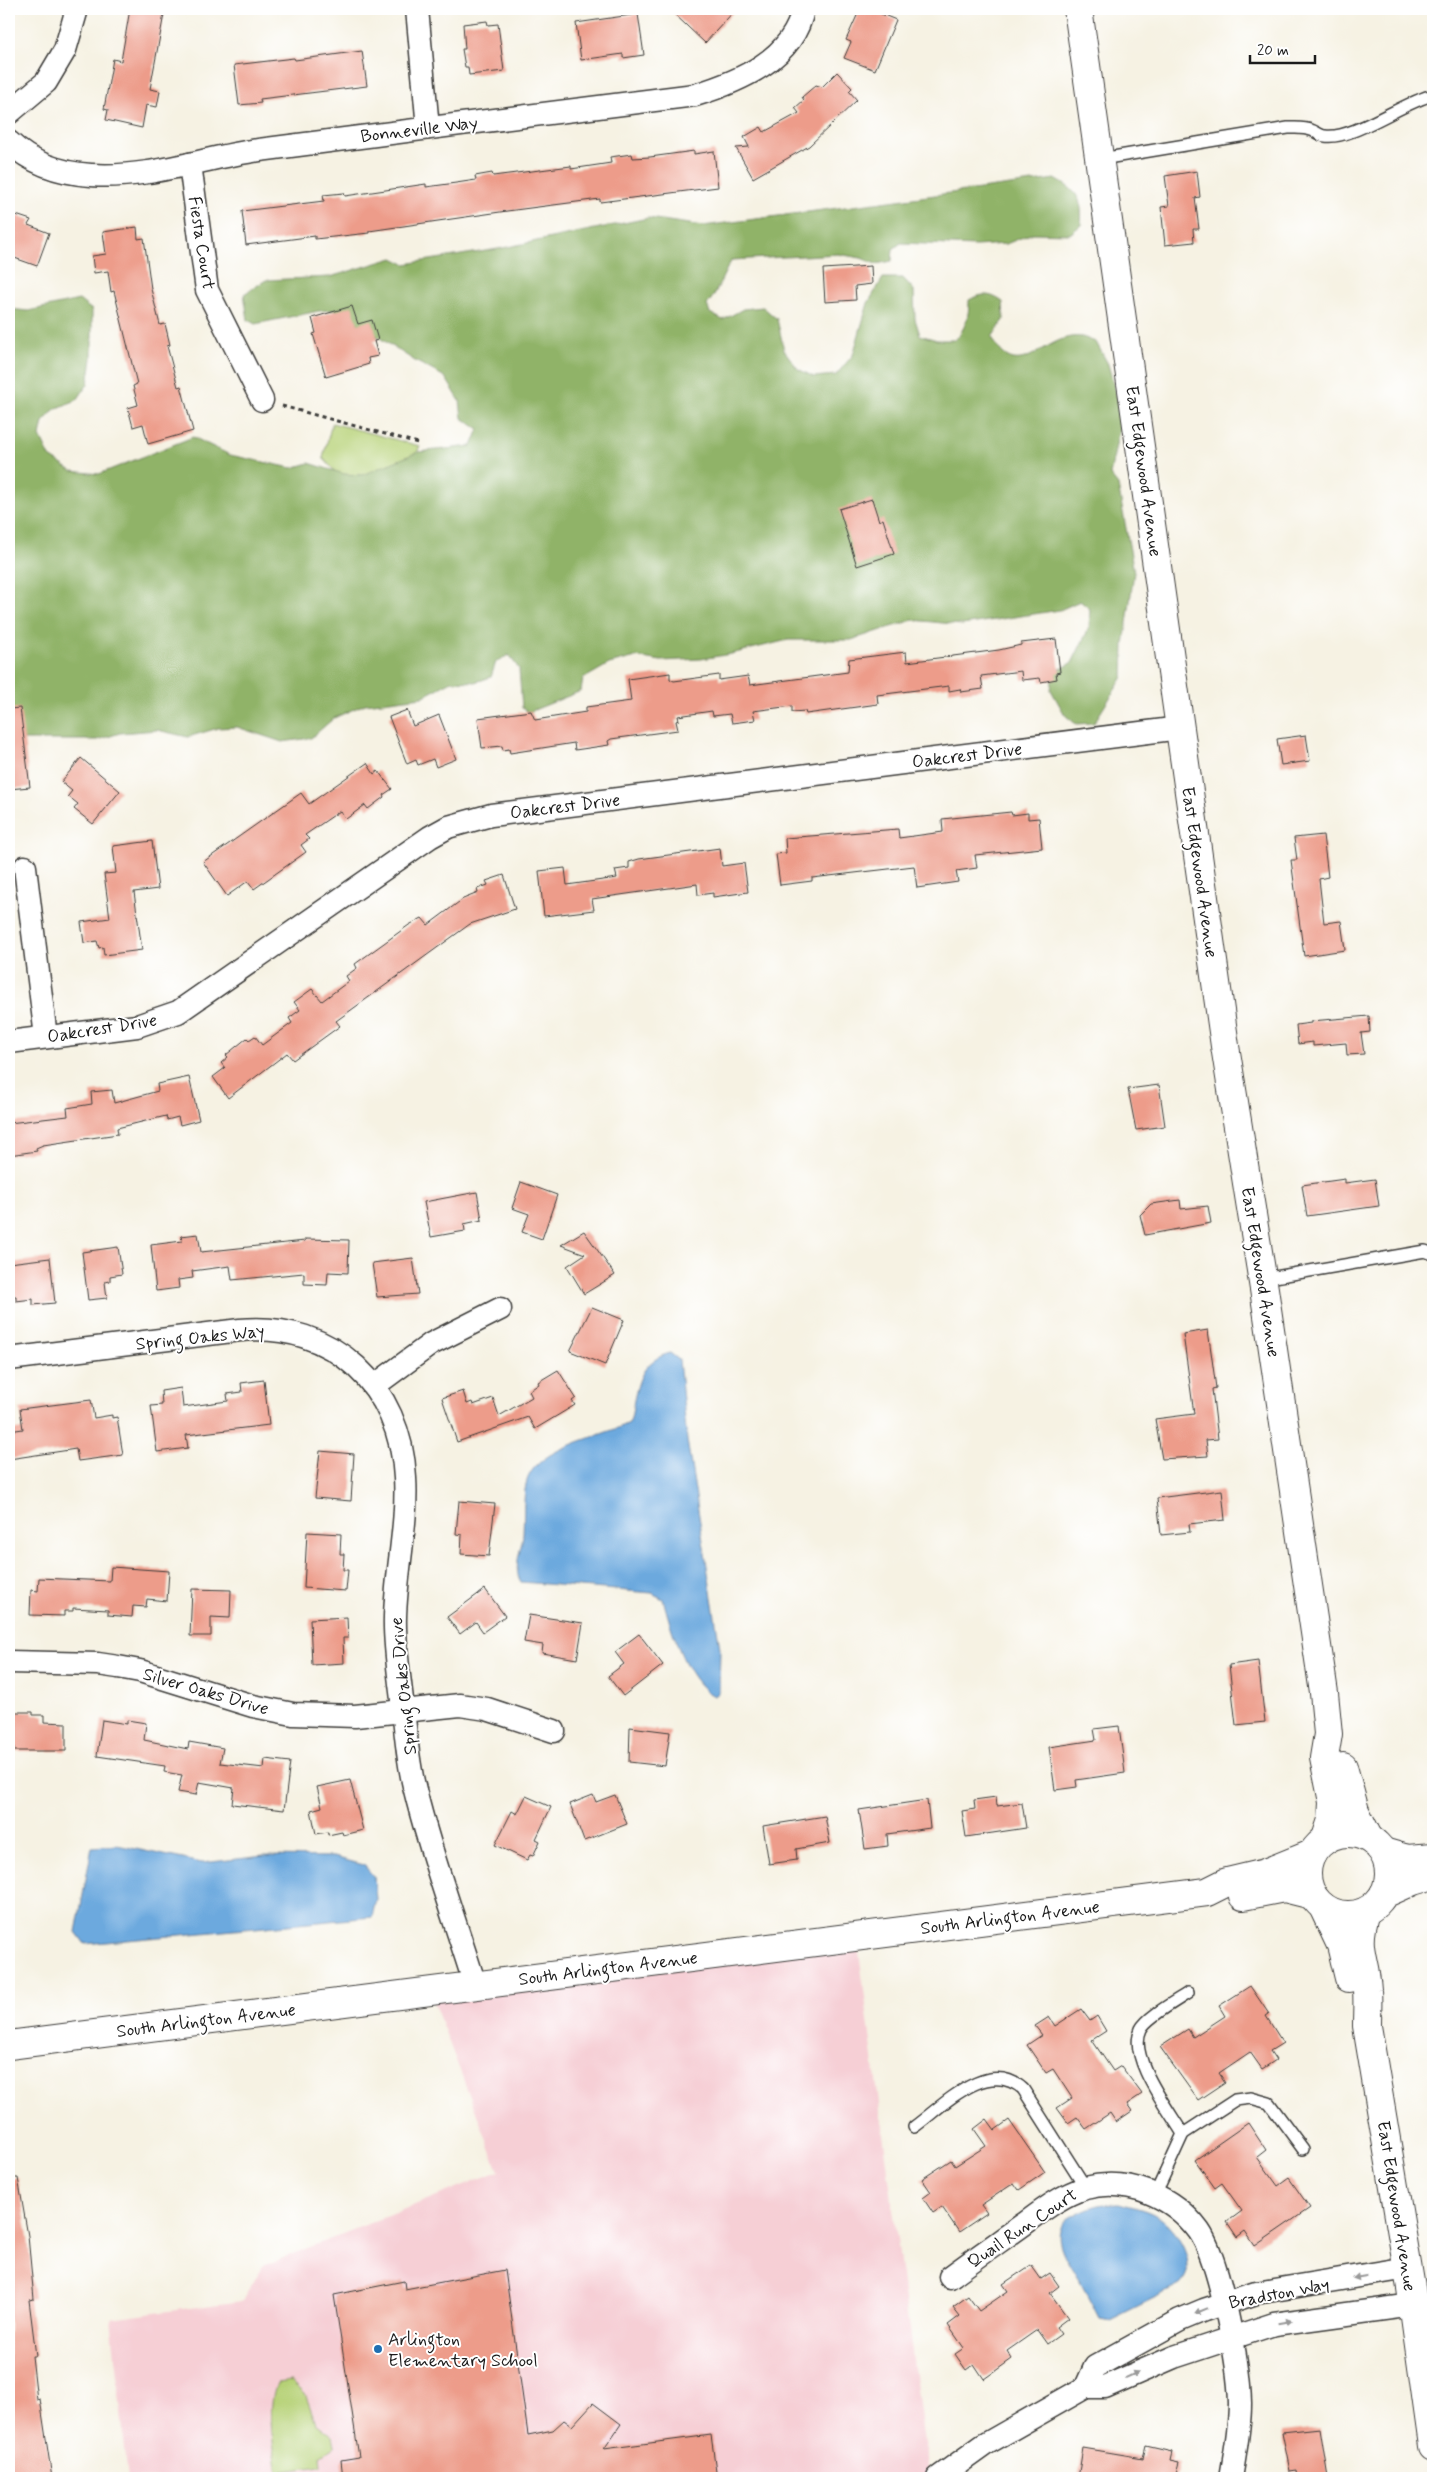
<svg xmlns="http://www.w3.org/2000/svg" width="1442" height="2487" font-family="Mynerve,sans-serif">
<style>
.built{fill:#f6cfd5}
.green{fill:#b6d176;stroke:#697649}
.forest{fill:#90b367;stroke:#566842}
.water{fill:#6ca9de;stroke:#44627d}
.building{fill:#ed9c8a}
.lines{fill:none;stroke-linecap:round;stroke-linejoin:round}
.service-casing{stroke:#3d3c3a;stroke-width:14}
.minor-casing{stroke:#3d3c3a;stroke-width:25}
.secondary-casing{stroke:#3d3c3a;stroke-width:30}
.path{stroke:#3d3c3a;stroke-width:3;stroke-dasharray:4 4;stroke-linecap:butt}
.service{stroke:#fff;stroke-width:11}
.minor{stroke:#fff;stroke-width:22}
.secondary{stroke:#fff;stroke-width:28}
.oneway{fill:#999}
.poi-dot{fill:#1f6fb2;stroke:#fff;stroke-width:2}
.labels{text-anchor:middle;stroke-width:4;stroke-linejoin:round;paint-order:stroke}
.street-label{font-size:18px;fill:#1c1c1c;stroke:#fff}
.poi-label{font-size:18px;fill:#1c1c1c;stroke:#fff;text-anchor:start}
</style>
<rect width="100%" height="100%" fill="#fff"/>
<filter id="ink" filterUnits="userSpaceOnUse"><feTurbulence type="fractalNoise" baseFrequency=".02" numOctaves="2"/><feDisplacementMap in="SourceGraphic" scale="10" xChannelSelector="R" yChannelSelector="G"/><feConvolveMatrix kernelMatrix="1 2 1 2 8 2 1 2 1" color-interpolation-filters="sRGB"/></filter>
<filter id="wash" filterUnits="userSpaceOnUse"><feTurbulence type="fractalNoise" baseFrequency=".0096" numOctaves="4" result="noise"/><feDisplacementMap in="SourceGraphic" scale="20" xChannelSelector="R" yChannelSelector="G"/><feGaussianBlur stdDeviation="1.12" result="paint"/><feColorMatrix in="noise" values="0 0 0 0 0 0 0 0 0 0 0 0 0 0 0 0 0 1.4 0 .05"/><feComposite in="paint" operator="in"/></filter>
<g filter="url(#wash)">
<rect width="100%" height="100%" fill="#f6f2e3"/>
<!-- built -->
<path class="built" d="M857,1937l70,528v9l-3,4h-796l-17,-159 131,-18 21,-35 236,-95 -70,-180z"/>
<!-- green -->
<g class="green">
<path d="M332,423l88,23 -19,42 -62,-12 -16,-18z"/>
<path d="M291,2381l14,13 11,29 17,13 2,9 -15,11 1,10 -43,6c-5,-30 -12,-60 -1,-89z"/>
</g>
<!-- forest -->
<path class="forest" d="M1055,179c23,12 28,20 26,46l-11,9 -37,-1 -27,11 -30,2 -75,-3 -8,6 -1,12 -16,3 -15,-6 -23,-4 -106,6c-10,15 -14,32 -25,45l3,8 13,7 20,-11 20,-2 14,12 7,31 14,19 16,8 22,-2 17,-20 15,-52 15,-25h20l11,12 1,29 5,16 17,5h18c11,-12 14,-24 14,-40 13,-7 21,-7 34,2l1,18 -12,17c26,53 53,-6 90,0 4,1 10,4 14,5l12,22 14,51 -12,60 8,10 16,87 -10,73 -1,32 -29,46 -18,1 -11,-9 -14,-25 2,-17 19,-10 17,-35 1,-19 -10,-8 -20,9 -98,15 -49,-5 -62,20h-63l-57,14 -30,5 -40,2 -25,-4 -27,7 -26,15 -2,12 -52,21 -7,-4 -3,-39 -10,-14 -13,7 -5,15 -15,5 -24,-1 -30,16 -57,7 -31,14 -23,20 -29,4 -45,-15 -19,1 -30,9 -31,-7 -37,3 -22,7h-89v-431l19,2 51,-11 13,10v49l-4,25 -11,16 -22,9 -12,13 -3,14 10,21 22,14 27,3 94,-37 37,18 62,13 17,-5 35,11 18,1 56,-23 54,-6 7,-17 -17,-11 -2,-17 -15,-24 -30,-16 -78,-51 -18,1 -64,13 -7,-4 -4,-26 22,-14 64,-3 63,-19 12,6 93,-15 150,-31 55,8z"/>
<!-- water -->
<g class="water">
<path d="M670,1353l9,7 8,80 33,208 -1,45 -5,3c-29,-15 -43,-68 -51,-97l-11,-6 -131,-11c-9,-14 1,-33 2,-48 1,-16 0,-35 3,-50 8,-37 74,-46 103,-61 4,-8 3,-14 5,-23 5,-24 11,-40 36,-47z"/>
<path d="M117,1845l85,18 62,-7 70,1 30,8 10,12 2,22 -4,18 -287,27 -9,-12 16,-85z"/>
<path d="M1119,2203c14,4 32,7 44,17 17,14 36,46 17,65l-70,35 -11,-2c-7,-14 -14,-28 -22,-41 -13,-22 -33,-49 1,-64 13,-7 26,-10 41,-10z"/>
</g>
<g id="blocks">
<!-- building -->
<g class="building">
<path d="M130,9h35l-15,80 10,2 -3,16 -11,-2 -4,23 -36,-8 2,-10 -4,-1 9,-50 8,2z"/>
<path d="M669,9h67l-31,34z"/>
<path d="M860,9h9l27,11 -21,50 -31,-12 7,-16 -5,-2z"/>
<path d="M638,14l6,41 -21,3v-4l-42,6 -5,-37z"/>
<path d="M487,21l1,4 10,-1 6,47 -35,4 -1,-8h-3l-3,-18h3l-2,-25z"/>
<path d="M362,51l5,35 -107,13 1,4 -22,2 -5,-40 60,-7 1,2z"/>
<path d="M837,72l15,16 -3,3 8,9 -48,46 -56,32 -17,-30 13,-1 -5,-10 17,-10 3,5 35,-19 -4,-5 9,-8 -2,-3 14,-12 6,2z"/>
<path d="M694,151v3l20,-3 4,36 -118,15v-3l-93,12 -138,20v2l-54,6v-3l-69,9 -4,-34 82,-10 -1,-6 21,-2 1,3 81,-12v3l30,-4 20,-3 -1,-4 17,-3 1,3 78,-10v3l40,-6 -1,-6 22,-3 1,4 17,-1z"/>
<path d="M1197,171l3,26 -5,1 4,31h-6l1,13 -29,3 -4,-38 8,-1 -4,-30z"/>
<path d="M13,214l18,6 -3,5 21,8 -12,33 -28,-10v-29z"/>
<path d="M137,227l1,12 6,-1 7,51 9,36 5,-1 5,21 -3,1 11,41 3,-1 12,45 -45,13 -5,-20 -10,3 -5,-19 10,-3 -5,-19 4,-2 -23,-93 -3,1 -3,-21 -14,2 -2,-17 14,-2 -3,-22z"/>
<path d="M871,266l1,18 -17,2 1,14 -31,2 -2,-33z"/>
<path d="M352,306l6,18 14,-4 6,20 -4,1 4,15 -10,2 1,6 -43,13 -13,-43 3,-1 -4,-15z"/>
<path d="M872,499l7,22 4,-2 11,35 -37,12 -18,-57z"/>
<path d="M1056,639l4,33 -4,1 1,6 -16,3 -1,-4 -18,2 -1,-9 -40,5 2,13 -22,3 -1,-3 -11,2v-5l-72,9 1,9 -72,10 -1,-3 -13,1v-6l-39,5 2,9 -23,3 -2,-9 -17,2 -1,-5 -34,5 1,4 -3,1 2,9 -67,9 -3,2 1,4 -34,5 -1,-7 -64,10 -1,-4 -6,1 -1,-4 -20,2 -4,-30 53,-7 4,9 51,-8v-5l45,-6 -3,-22 42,-6v6l4,2 45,-6v5l29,-4 2,9 98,-13 1,-13 57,-7 1,10 92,-12 22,-5v-2z"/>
<path d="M20,708l10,79 -21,2v-80z"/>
<path d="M407,710l6,16 26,-11 17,44 -20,8 -3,-8 -15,6 -2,-5 -9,4 -18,-47z"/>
<path d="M1306,735l4,26 -29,4 -4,-26z"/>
<path d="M81,758l39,33 -27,33 -19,-15 4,-5 -10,-8 4,-5 -11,-9z"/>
<path d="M367,763l7,11 4,-3 14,18 -9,6 1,2 -16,12 -3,-4 -19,14 -6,-8 -35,24 4,4 -8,6 5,7 -52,37 -6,-8 -21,15 -24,-34 98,-69 8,11z"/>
<path d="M1011,812l1,3 16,-2v6l11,-1 3,30 -67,7 2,13 -21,3 2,11 -41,6 -3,-22 -102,12v3l-32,4 -4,-31 10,-1 -1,-15 113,-9 1,9 44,-6 -1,-13z"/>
<path d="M1323,835l5,42 -9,2 5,44 17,-2 4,29 -41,6 -13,-96h6l-3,-22z"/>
<path d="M152,841l6,48 -24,3 8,58 -38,5 -1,-8 -4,1 -2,-7 -13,2 -3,-21 29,-4 -6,-44 12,-1 -3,-27z"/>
<path d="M720,848l2,18 22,-3 4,29 -35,5v-4l-15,2 -1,-11 -105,15 2,11 -50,6 -5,-45 26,-3 2,17 50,-7 -2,-8 14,-2v-6l10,-3z"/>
<path d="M504,875l11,34 -45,15 -134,97 4,5 -47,34 -6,-7 -59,45 -15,-21 12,-9 -4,-5 7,-6 -2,-2 21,-17 2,2 6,-4 7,9 30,-22 -3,-5 11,-8 -6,-8 18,-13 10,12 27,-20 -3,-5 11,-8 -2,-4 54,-39 13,-7 6,7 35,-26 15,-6 -1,-4 11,-4 -2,-4z"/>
<path d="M1369,1016l1,16 -9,1 3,21 -17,1 -1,-12 -33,3v-4l-15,2 -2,-19 15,-2v-2z"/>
<path d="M189,1077l10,43 -19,5 -2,-8 -11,3 -1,-4 -49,12 1,6 -75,11 -7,3 1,3 -28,4v-32l59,-7 -1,-8 25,-4 -1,-12 21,-2 2,13 44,-12 -1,-7z"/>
<path d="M1159,1085l6,41 -29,4 -8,-41z"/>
<path d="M1345,1179v4l30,-4 4,27 -72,10 -5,-31z"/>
<path d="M521,1182l36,13 -15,44 -20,-7 7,-18 -17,-6z"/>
<path d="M477,1192l5,28 -18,4 1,7 -34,6 -7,-35z"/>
<path d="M1180,1200l1,9 27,-3 3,17 -66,12 -5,-20 11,-11z"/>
<path d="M584,1231l31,44 -31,19 -17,-28 18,-12 -24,-9z"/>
<path d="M198,1234l3,18 104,-11v-2l44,1 -1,33 -20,-1 -1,13 -23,-1v-11l-72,7 -2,-14 -38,5 1,7 -15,2 1,8 -23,3 -5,-46 31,-4 -1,-5z"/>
<path d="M118,1247l4,27 -12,2v5l-5,1 2,16 -19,2 -6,-48z"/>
<path d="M50,1258l5,45 -22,2v-6l-17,2v-5h-7v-33z"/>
<path d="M413,1258l5,36 -41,3 -5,-34z"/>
<path d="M592,1307l32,13 -19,45 -35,-14z"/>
<path d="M1208,1330l8,58 -4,1 6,50 -12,1 2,16 -46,3 -7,-40 39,-5 -11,-80z"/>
<path d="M558,1370l18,28 -4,3 3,4 -40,24 -7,-12 -71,25 -15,-44 21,-7 4,13 5,-2 1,3 20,-7 6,18 33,-19 -3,-6 10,-7 -1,-2z"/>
<path d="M264,1380l5,45 -83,10 2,13 -31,4 -6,-46 11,-1 -1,-14 20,-3 2,19 45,-6 -1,-7 15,-2 -1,-9z"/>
<path d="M91,1400l3,18 18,-3v3l5,-1 6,38 -45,6 -2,-12 -67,10v-28l14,-2 -3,-20z"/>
<path d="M320,1451l34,3 -3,47 -36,-3z"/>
<path d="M1222,1490l3,30 -36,4 1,8 -29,3 -4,-37z"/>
<path d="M459,1501l36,3 -6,52 -28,-2 1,-19 -6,-1z"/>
<path d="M307,1532l34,2 -1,20h4l-1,16h5l-2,21 -42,-3z"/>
<path d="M111,1567l58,4 -2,30 -20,-2 -1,8 -13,-1 -1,11 -24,-2v-5l-35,-2v3h-9v5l-34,-1 1,-25 7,1 1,-13 71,3z"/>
<path d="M192,1589l39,1 -1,28 -19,-1v19h-21z"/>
<path d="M485,1589l20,27 -22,16 -7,-10 -16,12 -13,-17z"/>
<path d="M529,1615l54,8 -6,36 -35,-6 1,-8 -19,-3z"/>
<path d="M347,1617l1,21h-5l1,25 -32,2 -2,-46z"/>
<path d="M639,1634l24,31 -40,31 -15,-20 16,-12 -9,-12z"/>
<path d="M1258,1661l7,61 -29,3 -7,-60z"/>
<path d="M13,1712h20v3h11v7l22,1v28h-52z"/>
<path d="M102,1720l25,4v-4l19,3 -2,17 44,9 1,-7 34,6 -3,15 44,5 1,-9 25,3 -6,48 -52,-6 2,-16 -35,-6 -3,13 -18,-3 4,-17 -18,-3 1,-6 -68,-10z"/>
<path d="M1119,1726l6,47 -49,7 1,7 -22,3 -6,-43 47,-7 -2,-11z"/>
<path d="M630,1727l40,5 -5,34 -36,-4z"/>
<path d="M350,1780l13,50 -20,5 -1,-3 -14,3v-3l-12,2 -5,-24 11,-3 -5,-20z"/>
<path d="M593,1795l3,7 19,-7 12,29 -43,17 -14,-37z"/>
<path d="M526,1796l25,11 -15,32 4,2 -7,15 -3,-1 -3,5 -32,-15 17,-34 5,3z"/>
<path d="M996,1797l1,9 25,-3 4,25 -60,9 -4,-26 13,-2 -1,-9z"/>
<path d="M927,1800l3,28 -43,6 1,12 -23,3 -6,-39z"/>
<path d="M825,1816l5,27 -34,6 1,11 -28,4 -6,-38z"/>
<path d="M1250,1986l19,28 -3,2 17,27 -13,8 6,9 -14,9 -12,-17 -31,21 6,9 -27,18 -38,-53 28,-18 5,8 32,-21 -6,-10z"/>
<path d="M1081,2009l9,12 7,-5 9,15 -14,9 21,31 8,-5 21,28 -15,10 5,7 -16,11 -6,-9 -24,16 -9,-12 -9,6 -11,-15 15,-10 -19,-29 -7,4 -19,-28 15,-10 -7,-9 14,-9 6,9z"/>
<path d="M987,2119l8,11 14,-10 36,52 -26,18 -5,-7 -33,22 6,8 -28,19 -17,-25 -9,6 -10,-15 8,-6 -9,-13 29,-19 4,6 31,-20 -12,-17z"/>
<path d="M1248,2123l18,27 -9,7 21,29 11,-8 21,30 -55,38 -10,-15 -8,6 -10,-15 15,-11 -20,-28 -7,5 -20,-28z"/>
<path d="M9,2178h9l10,58 6,63 -5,1 7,56h-4l5,44 3,-1 12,79h-43z"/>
<path d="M1031,2265l10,14 9,-6 9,13 -9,7 18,25 -12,9 5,7 -14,10 -10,-14 -30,21 5,8 -28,20 -10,-15 -8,6 -11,-16 9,-6 -16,-23 12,-9 -7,-9 15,-11 11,15 29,-20 -5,-7z"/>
<path d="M505,2270l23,165 25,-5 11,-10 8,6 21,-23 28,21 -17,25 107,-14 6,43h-374l-2,-18 18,-3 -25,-162 70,-14 1,8z"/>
<path d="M1320,2428l8,50h-30l-1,-8 -7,1 -8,-39z"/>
<path d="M1146,2446l26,6 -2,9 9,2 -4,15h-97l5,-30 60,10z"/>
</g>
</g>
</g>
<g filter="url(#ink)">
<use href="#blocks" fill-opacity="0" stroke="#3d3c3a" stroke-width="1"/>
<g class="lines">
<!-- service casing -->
<g class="service-casing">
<g id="service">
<path d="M1101,159l187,-31c7,0 16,-1 23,2 4,1 9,6 14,6 28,4 78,-34 108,-41"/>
<path d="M1263,1279l162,-28 8,3"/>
<path d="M914,2127c28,-20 73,-70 109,-38l63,99"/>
<path d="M1183,2134c-14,-24 -56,-77 -42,-105 6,-12 35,-28 47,-36"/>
<path d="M1155,2195l28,-61 52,-34 16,-2 18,5 34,46"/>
</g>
</g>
<!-- minor casing -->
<g class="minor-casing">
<g id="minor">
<path d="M417,9l11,119"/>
<path d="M9,113l37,-31 19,-32 12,-41"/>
<path d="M9,142c23,22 51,31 82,33 58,4 111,-17 168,-25 145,-19 291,-37 436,-55 43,-13 99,-36 108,-86"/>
<path d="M190,164l17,126 55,110"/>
<path d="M25,867l21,170"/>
<path d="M9,1042l128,-16 41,-14 252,-175 18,-10 43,-12 689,-87"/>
<path d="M9,1359l231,-29c93,-9 161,57 165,148 3,43 -9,95 -10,139 -1,30 5,62 8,92 3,26 5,55 12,81 16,66 40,130 60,195"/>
<path d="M374,1386l57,-42 69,-35"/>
<path d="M9,1662l89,2 20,3 22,4 113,35 40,8 62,2 105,-11 27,4 67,22"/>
<path d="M950,2277c24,-18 49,-35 74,-53 19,-14 38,-29 61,-36 43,-11 88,8 114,43 21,30 40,134 41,172 0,26 -5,50 -9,75"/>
<path d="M1086,2387l9,-20 85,-47 24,-10 52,-17 152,-25"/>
<path d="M938,2478l46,-33 102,-58h19l69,-30 100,-33 139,-19"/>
</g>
</g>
<!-- secondary casing -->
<g class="secondary-casing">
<g id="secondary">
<path d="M1078,9l147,1037 39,243 60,404 4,41 -4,24 9,44 -1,18 -6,18"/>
<path d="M1343,1767l12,44 13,26"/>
<circle cx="1348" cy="1874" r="41"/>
<path d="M1383,1852l24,7 26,-2"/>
<path d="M1384,1894l29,-13 20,-6"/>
<path d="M1243,1896l41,-8 28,7"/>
<path d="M1323,1907l18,38 8,33"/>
<path d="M1365,1912c-12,38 0,43 2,78 1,11 0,24 0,36l44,262 22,158"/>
<path d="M9,2045l1198,-153 20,-10 38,-9 47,-19"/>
</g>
</g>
<!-- path -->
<path class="path" d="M282,406l136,37"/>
<!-- service -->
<use href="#service" class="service"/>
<!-- minor -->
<use href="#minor" class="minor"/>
<!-- secondary -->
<use href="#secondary" class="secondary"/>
</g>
<!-- one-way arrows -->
<defs><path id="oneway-solid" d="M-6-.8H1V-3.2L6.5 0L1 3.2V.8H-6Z" transform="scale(1.25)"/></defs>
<g class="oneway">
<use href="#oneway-solid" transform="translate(1360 2277) rotate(170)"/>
<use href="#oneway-solid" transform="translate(1201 2311) rotate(158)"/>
<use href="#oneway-solid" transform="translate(1285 2322) rotate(-10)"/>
<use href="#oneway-solid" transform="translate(1132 2375) rotate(-25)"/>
</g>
</g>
<!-- markers -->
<circle class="poi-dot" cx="378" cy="2349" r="5"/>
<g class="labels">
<!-- street labels -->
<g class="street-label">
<text transform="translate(419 129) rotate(-7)" y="6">Bonneville Way</text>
<text transform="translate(202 243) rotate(81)" y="6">Fiesta Court</text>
<text transform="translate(1144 471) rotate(82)" y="6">East Edgewood Avenue</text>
<text transform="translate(967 755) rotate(-7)" y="6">Oakcrest Drive</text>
<text transform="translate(565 806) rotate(-7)" y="6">Oakcrest Drive</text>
<text transform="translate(1200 872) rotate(82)" y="6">East Edgewood Avenue</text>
<text transform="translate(102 1028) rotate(-9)" y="6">Oakcrest Drive</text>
<text transform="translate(1261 1272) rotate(81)" y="6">East Edgewood Avenue</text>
<text transform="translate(200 1337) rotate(-6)" y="6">Spring Oaks Way</text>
<text transform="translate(403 1686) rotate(-96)" y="6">Spring Oaks Drive</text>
<text transform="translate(206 1691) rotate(16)" y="6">Silver Oaks Drive</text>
<text transform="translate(1010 1917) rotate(-7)" y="6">South Arlington Avenue</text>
<text transform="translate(608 1968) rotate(-7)" y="6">South Arlington Avenue</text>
<text transform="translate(206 2020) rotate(-7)" y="6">South Arlington Avenue</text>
<text transform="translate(1397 2206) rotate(81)" y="6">East Edgewood Avenue</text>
<text transform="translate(1022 2228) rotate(-34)" y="6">Quail Run Court</text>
<text transform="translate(1279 2293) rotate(-11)" y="6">Bradston Way</text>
</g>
<!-- poi labels -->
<g class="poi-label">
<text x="388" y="2345">Arlington<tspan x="388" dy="21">Elementary School</tspan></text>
</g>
</g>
<!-- margin -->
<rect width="1442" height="2487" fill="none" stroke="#fff" stroke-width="30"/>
<!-- scale -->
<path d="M1250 55v8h65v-8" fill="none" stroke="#1c1c1c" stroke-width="2.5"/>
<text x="1257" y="55" font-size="15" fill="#1c1c1c" stroke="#ffffff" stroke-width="4" paint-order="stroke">20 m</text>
</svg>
